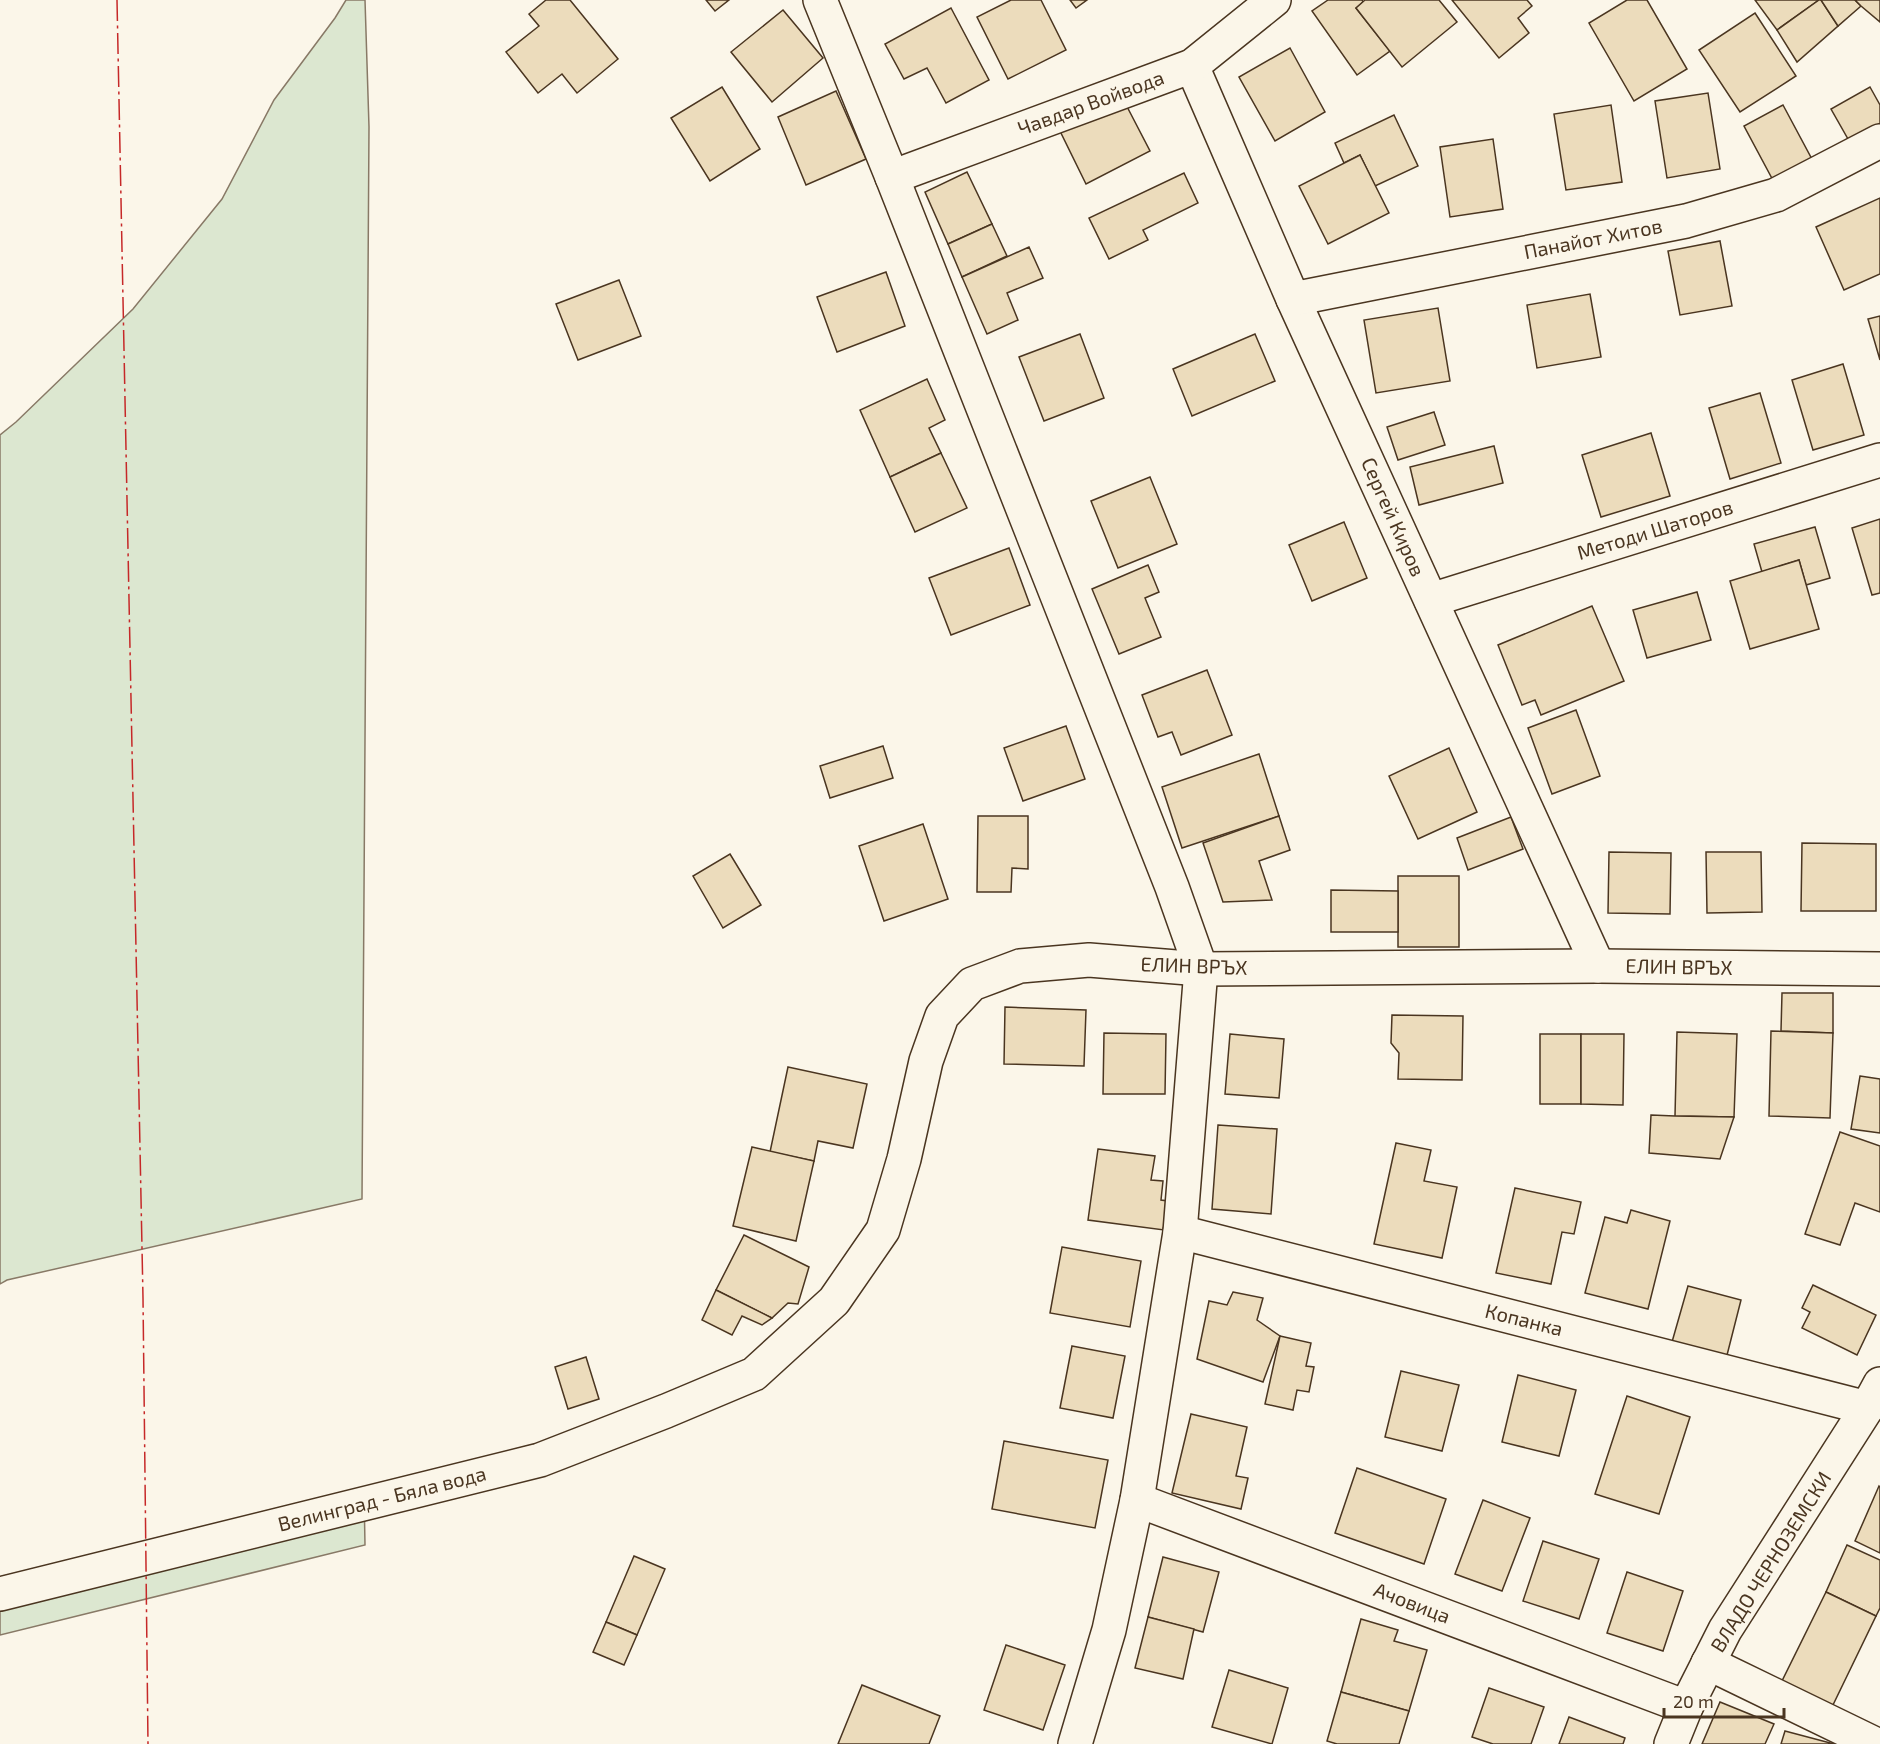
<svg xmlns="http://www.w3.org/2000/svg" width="1880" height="1744" font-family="'Exo 2',sans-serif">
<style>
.green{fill:#dce7d0;stroke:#887966;stroke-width:1.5}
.building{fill:#ecdcbc;stroke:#4a3520;stroke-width:1.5}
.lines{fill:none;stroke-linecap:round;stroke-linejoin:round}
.minor-casing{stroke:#4a3520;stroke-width:36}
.minor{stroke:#fbf6e9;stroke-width:33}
.power{stroke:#c62828;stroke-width:1.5;stroke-dasharray:21 4.5 3 4.5;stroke-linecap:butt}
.labels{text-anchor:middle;stroke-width:4.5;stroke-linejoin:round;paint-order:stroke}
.street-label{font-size:20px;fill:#4a3520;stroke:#fbf6e9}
</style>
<rect width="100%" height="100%" fill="#fbf6e9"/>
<!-- green -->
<g class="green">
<path d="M346,0h19l4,127 -7,1072 -355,81 -7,4v-849l16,-13 117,-113 89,-110 52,-99 61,-82z"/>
<path d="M364,1491l1,54 -365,90v-52z"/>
</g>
<!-- building -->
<g class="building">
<path d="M546,0h24l48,59 -41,34 -15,-19 -24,19 -32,-41 33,-26 -10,-12z"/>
<path d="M706,0h23l-14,11z"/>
<path d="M1011,0h30l25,50 -58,29 -31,-62z"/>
<path d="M1070,0h17l-11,8z"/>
<path d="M1328,0h34l1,2 -7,6 34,43 -33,24 -45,-64z"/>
<path d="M1365,0h74l18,22 -55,45 -46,-59z"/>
<path d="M1452,0h75l5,6 -14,12 11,15 -30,25z"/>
<path d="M1627,0h20l40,69 -53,32 -45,-78z"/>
<path d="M1755,0h64l-42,30z"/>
<path d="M1819,0h2l17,26 -41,36 -20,-32z"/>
<path d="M1821,0h34l6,6 -23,20z"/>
<path d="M1855,0h25v22l-19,-16z"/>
<path d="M951,8l38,72 -43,23 -19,-35 -23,11 -19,-35z"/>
<path d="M783,10l40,48 -51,44 -41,-50z"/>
<path d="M1755,13l41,63 -56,36 -41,-62z"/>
<path d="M1290,48l35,64 -50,29 -36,-64z"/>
<path d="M722,87l38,62 -50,32 -39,-63z"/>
<path d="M1870,87l10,18v25l-28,16 -21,-37z"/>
<path d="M836,91l30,68 -60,26 -28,-68z"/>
<path d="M1708,93l12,76 -53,9 -12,-77z"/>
<path d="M1122,97l28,54 -64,33 -27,-55z"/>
<path d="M1611,105l11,77 -56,8 -12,-76z"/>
<path d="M1783,105l31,58 -39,21 -31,-58z"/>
<path d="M1394,115l24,51 -43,20 -15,-31 -16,8 -9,-20z"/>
<path d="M1493,139l10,70 -53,8 -10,-70z"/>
<path d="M1360,155l29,58 -61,31 -29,-58z"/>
<path d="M967,172l25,52 -44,20 -23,-52z"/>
<path d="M1184,173l14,30 -55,27 5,10 -39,19 -20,-41z"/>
<path d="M1880,198v76l-36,16 -28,-63z"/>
<path d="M992,224l15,32 -45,21 -14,-33z"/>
<path d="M1720,241l12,65 -52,9 -12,-64z"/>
<path d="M1029,247l14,31 -36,15 11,27 -31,14 -25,-57z"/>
<path d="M886,272l19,54 -68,26 -20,-55z"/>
<path d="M619,280l22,56 -63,24 -22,-56z"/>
<path d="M1590,294l11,63 -64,11 -10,-63z"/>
<path d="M1438,308l12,73 -74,12 -12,-73z"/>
<path d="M1880,316v44l-12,-41z"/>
<path d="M1080,334l24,64 -60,23 -25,-64z"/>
<path d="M1255,334l20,47 -83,35 -19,-47z"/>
<path d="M1843,364l21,71 -51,15 -21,-70z"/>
<path d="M927,379l18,41 -16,8 12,25 -51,24 -30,-67z"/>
<path d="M1760,393l21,70 -51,16 -21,-71z"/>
<path d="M1434,412l11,33 -47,15 -11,-33z"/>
<path d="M1651,433l19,63 -69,21 -19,-62z"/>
<path d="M1494,446l9,37 -84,22 -9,-38z"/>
<path d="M941,453l26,55 -52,24 -25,-55z"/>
<path d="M1150,477l27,67 -59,24 -27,-67z"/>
<path d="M1880,519v74l-8,2 -20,-67z"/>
<path d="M1344,522l23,56 -55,23 -23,-56z"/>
<path d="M1815,527l15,51 -24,7 -7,-25 -37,12 -8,-28z"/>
<path d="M1009,548l21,57 -79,30 -22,-57z"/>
<path d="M1799,560l20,69 -69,20 -20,-68z"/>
<path d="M1148,565l11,27 -14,6 16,39 -42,17 -27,-65z"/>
<path d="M1697,592l14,48 -64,18 -14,-48z"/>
<path d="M1592,606l32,75 -83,34 -6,-15 -13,5 -24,-60z"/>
<path d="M1207,670l25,65 -51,20 -9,-23 -14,5 -16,-42z"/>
<path d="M1576,710l24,66 -48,18 -24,-66z"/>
<path d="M1066,726l19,53 -62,22 -19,-53z"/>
<path d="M883,746l10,32 -63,20 -10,-32z"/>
<path d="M1449,748l28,64 -59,27 -29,-63z"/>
<path d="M1259,754l20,62 -97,32 -20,-61z"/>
<path d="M978,816h50v53l-16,-1 -1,24h-34z"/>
<path d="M1279,816l11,34 -31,11 13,39 -49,2 -20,-59z"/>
<path d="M1511,817l12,32 -55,21 -11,-32z"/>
<path d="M923,824l25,75 -64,22 -25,-75z"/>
<path d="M1802,843l74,1v67h-75z"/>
<path d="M1609,852l62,1 -1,61 -62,-1z"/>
<path d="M1706,852h55l1,60 -55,1z"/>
<path d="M730,854l31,51 -38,23 -30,-52z"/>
<rect x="1398" y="876" width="61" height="71"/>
<path d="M1331,890l67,1v41h-67z"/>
<path d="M1782,993h51v40l-52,-2z"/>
<path d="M1005,1007l81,3 -2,56 -80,-2z"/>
<path d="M1392,1015l71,1 -1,64 -64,-1 1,-26 -8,-10z"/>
<path d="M1771,1031l62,2 -3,85 -61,-2z"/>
<path d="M1677,1032l60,2 -3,83 -59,-1z"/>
<path d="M1104,1033l62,1 -1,60h-62z"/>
<path d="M1230,1034l54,5 -5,59 -54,-4z"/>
<rect x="1540" y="1034" width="41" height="70"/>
<path d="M1581,1034h43l-1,71 -42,-1z"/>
<path d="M788,1067l79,17 -14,64 -35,-7 -4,20 -44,-9z"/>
<path d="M1860,1076l20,3v54l-29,-4z"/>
<path d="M1651,1115l24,1 59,1 -14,42 -71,-6z"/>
<path d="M1218,1125l59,4 -6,85 -59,-5z"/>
<path d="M1840,1132l40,14v66l-25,-9 -15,42 -35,-11z"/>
<path d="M1396,1143l35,7 -7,31 33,6 -15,71 -68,-14z"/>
<path d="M752,1147l62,14 -18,80 -63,-15z"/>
<path d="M1098,1149l57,7 -4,24 12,1 -2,19 7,1 -4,29 -76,-10z"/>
<path d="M1515,1188l66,14 -7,32 -12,-2 -11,52 -55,-11z"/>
<path d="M1631,1210l39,11 -22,88 -63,-16 20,-76 22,6z"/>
<path d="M744,1235l65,32 -11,37 -10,-1 -16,15 -56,-28z"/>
<path d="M1062,1247l79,14 -11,66 -80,-14z"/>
<path d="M1813,1285l63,30 -19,40 -55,-27 8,-16 -8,-4z"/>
<path d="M1688,1286l53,14 -16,63 -55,-14z"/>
<path d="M716,1290l56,28 -10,7 -20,-9 -10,19 -30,-15z"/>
<path d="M1233,1292l30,6 -6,22 23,16 -17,46 -66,-23 12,-58 18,4z"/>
<path d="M1280,1336l31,7 -5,23 8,1 -5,25 -12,-2 -4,20 -28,-6z"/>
<path d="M1072,1346l53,10 -12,62 -53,-10z"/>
<path d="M586,1357l13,42 -31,10 -13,-42z"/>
<path d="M1401,1371l58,14 -17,66 -57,-14z"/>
<path d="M1518,1375l58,15 -17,66 -57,-14z"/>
<path d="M1627,1396l63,21 -31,97 -64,-20z"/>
<path d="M1191,1414l56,13 -11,49 12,2 -7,31 -69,-16z"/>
<path d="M1004,1441l104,19 -13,68 -103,-19z"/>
<path d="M1357,1468l89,31 -22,65 -89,-31z"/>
<path d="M1879,1486l1,1v66l-25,-12z"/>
<path d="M1483,1500l47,18 -28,73 -47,-17z"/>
<path d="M1543,1541l56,18 -20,60 -56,-18z"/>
<path d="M1847,1545l33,15v48l-4,8 -50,-24z"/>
<path d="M634,1556l31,13 -28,66 -31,-13z"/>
<path d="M1163,1557l56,15 -16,60 -55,-15z"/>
<path d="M1627,1572l56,19 -20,60 -56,-18z"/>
<path d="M1826,1592l50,24 -45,93 -51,-24z"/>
<path d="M1148,1617l46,12 -11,50 -48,-11z"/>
<path d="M1361,1619l37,11 -4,11 33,9 -18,61 -68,-19z"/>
<path d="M606,1622l31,13 -13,30 -31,-13z"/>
<path d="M1006,1645l59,20 -22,65 -59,-20z"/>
<path d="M1229,1670l59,18 -16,56 -60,-17z"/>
<path d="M862,1685l78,31 -11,28h-91z"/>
<path d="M1489,1688l55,19 -13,37h-38l-21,-7z"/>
<path d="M1341,1692l68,19 -10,33h-62l-10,-3z"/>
<path d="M1720,1702l54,22 -9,20h-63z"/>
<path d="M1569,1717l56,21 -2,6h-64z"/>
<path d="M1785,1731l49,13h-53z"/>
</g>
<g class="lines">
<!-- minor casing -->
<g class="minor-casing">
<g id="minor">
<path d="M820,0l72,177 280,710 29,82 -21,263 -43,268 -28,130 -34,114"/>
<path d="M1192,66l101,233 305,667"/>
<path d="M892,177l300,-111 82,-66"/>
<path d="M1293,299l393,-78 90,-26 104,-54"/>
<path d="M1431,600l449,-140"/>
<path d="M1180,1232l687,176"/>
<path d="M1137,1500l549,207"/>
<path d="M0,1594l540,-134 126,-49 88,-37 80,-73 49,-71 21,-71 22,-98 16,-45 30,-32 48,-18 69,-6 112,9 397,-3 282,3"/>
<path d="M1708,1663l167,81"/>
<path d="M1671,1744l15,-37 39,-77 142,-222 13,-24"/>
</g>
</g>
<!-- minor -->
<use href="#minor" class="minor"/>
<!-- power -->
<path class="power" d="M117,0l26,1298 5,446"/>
</g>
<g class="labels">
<!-- street labels -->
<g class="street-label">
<text transform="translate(1091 103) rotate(-20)" y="7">Чавдар Войвода</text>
<text transform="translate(1593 239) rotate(-11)" y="7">Панайот Хитов</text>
<text transform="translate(1393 517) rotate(66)" y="7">Сергей Киров</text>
<text transform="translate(1655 530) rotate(-17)" y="7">Методи Шаторов</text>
<text transform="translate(1194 966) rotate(2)" y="7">ЕЛИН ВРЪХ</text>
<text transform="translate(1679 967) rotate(1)" y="7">ЕЛИН ВРЪХ</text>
<text transform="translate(1524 1320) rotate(14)" y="7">Копанка</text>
<text transform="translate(382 1499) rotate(-14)" y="7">Велинград - Бяла вода</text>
<text transform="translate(1771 1562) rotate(-58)" y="7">ВЛАДО ЧЕРНОЗЕМСКИ</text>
<text transform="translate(1412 1603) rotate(21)" y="7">Ачовица</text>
</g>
</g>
<!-- scale -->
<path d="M1664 1708v9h120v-9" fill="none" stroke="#4a3520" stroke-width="3"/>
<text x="1673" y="1708" font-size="18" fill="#4a3520" stroke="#fbf6e9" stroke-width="4.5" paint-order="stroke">20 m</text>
</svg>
